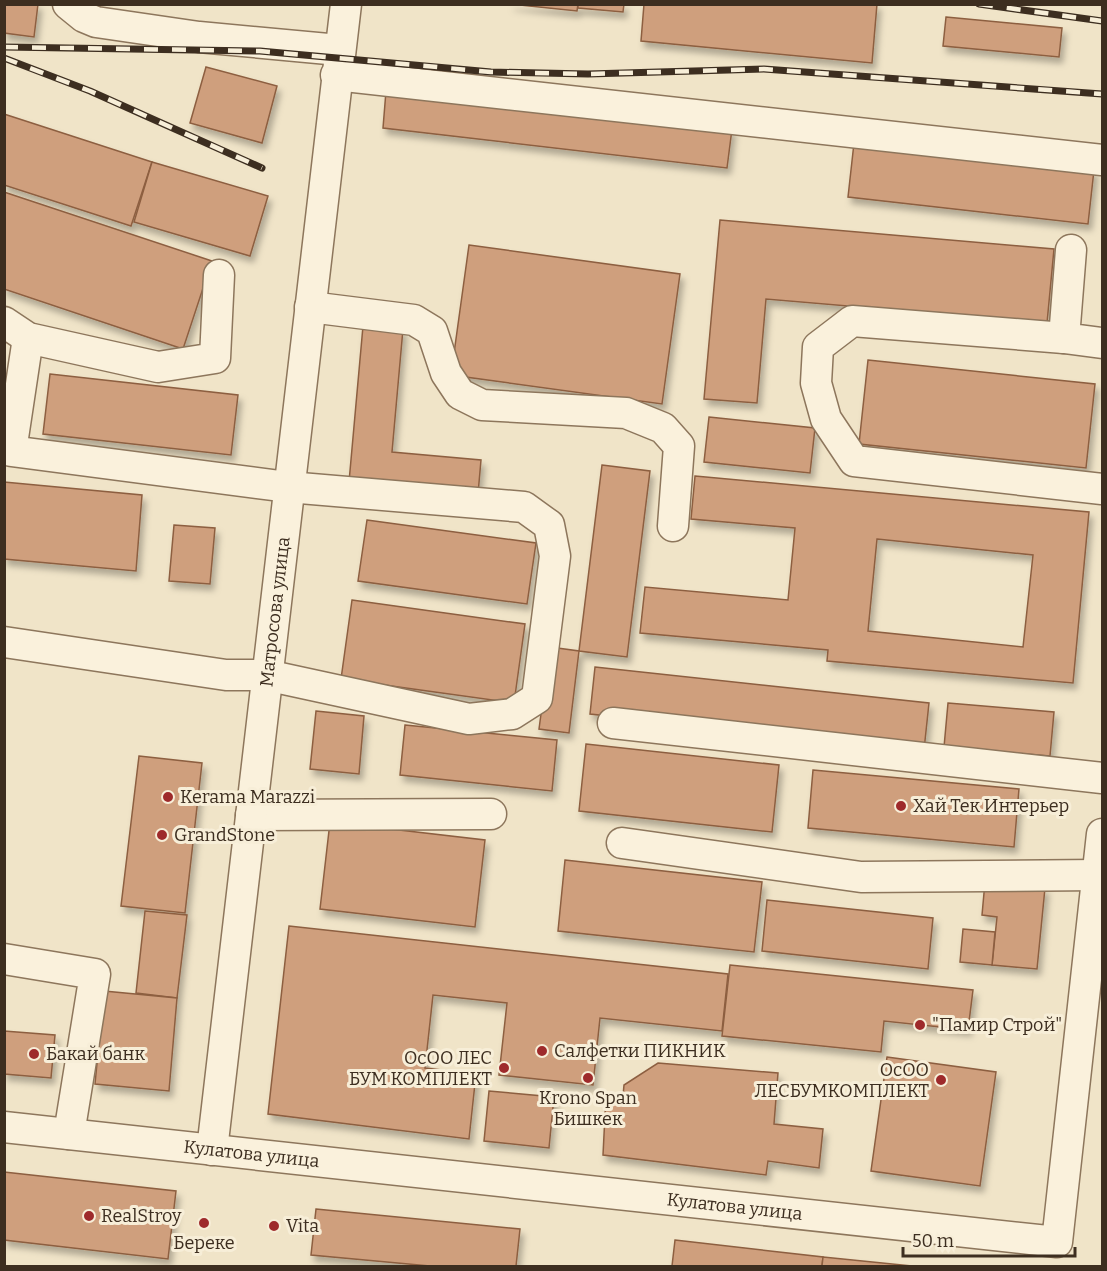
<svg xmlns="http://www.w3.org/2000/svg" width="1107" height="1271" font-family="Bitter,serif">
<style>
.building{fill:#cf9f7d;stroke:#8d5f41;stroke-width:1.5;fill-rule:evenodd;filter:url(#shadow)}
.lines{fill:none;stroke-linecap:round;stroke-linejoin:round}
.minor-casing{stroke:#8d765c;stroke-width:33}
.minor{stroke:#faf1dc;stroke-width:30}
.rail-casing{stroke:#3d2e20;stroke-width:7}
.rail{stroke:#f7eed8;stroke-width:4.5;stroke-dasharray:14;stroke-linecap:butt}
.poi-dot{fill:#9e2a2b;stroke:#f7eed8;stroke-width:2}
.labels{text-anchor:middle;stroke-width:6;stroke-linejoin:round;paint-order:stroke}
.street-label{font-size:18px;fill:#3d2e20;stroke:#f7eed8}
.poi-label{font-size:18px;fill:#3d2e20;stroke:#f7eed8;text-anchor:start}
</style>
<defs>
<filter id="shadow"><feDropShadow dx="3.5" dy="6" stdDeviation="3" flood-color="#0004"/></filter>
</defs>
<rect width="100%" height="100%" fill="#f0e4c8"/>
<!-- building -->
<g class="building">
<path d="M4,4h34l-4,33 -30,-4z"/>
<path d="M510,4h68l-1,7z"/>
<path d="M578,4h46l-1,8 -45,-4z"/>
<path d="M644,4h233l-5,59 -231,-22z"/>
<path d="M946,17l116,11 -3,29 -116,-11z"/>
<path d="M206,67l71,19 -15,57 -72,-20z"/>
<path d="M386,91l346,38 -5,39 -344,-40z"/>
<path d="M4,114l148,48 -21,64 -127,-41z"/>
<path d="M854,143l240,27 -6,54 -240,-27z"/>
<path d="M152,162l116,34 -18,60 -116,-34z"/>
<path d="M4,192l208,69 -29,88 -179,-60z"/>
<path d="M720,220l334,29 -7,74 -281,-24 -9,104 -53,-4z"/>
<path d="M469,245l211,29 -18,130 -211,-29z"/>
<path d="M363,326l40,3 -11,123 89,8 -3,34 -129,-12z"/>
<path d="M868,360l227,24 -9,84 -227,-24z"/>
<path d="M50,374l188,21 -7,60 -188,-21z"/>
<path d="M709,417l106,11 -5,45 -106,-11z"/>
<path d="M602,465l48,6 -23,186 -48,-6z"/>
<path d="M695,476l394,36 -16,171 -246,-22 1,-11 -188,-17 5,-46 143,13 7,-72 -104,-9zM877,539l156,16 -10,92 -155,-16z"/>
<path d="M4,482l138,13 -6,76 -132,-12z"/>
<path d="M367,520l169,23 -9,61 -169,-23z"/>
<path d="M174,525l41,3 -5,56 -41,-3z"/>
<path d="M352,600l173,24 -11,79 -173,-24z"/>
<path d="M550,647l29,4 -10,82 -30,-4z"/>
<path d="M595,667l334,36 -5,47 -334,-36z"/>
<path d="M948,703l106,9 -4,44 -106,-9z"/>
<path d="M316,711l48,5 -5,58 -49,-5z"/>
<path d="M405,725l152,15 -5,51 -152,-16z"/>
<path d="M586,744l193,21 -7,67 -193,-21z"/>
<path d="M139,756l63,7 -17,150 -64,-7z"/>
<path d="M813,770l206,19 -5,58 -206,-19z"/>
<path d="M330,822l155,18 -10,87 -155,-18z"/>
<path d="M565,860l197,22 -8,70 -196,-21z"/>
<path d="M985,882l60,6 -8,81 -45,-4 5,-48 -15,-2z"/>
<path d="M767,900l166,18 -5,51 -166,-18z"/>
<path d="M145,911l42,4 -10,83 -41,-5z"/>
<path d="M289,926l439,48 -6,57 -122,-13 -7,67 -94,-10 8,-72 -74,-8 -8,73 51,6 -7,65 -201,-25z"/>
<path d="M963,929l32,3 -3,33 -32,-3z"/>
<path d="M730,965l243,25 -5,40 -84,-9 -3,31 -159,-16z"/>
<path d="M104,991l73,7 -8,93 -74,-7z"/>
<path d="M4,1031l51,4 -4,43 -47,-4z"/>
<path d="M887,1057l109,15 -16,114 -109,-15z"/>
<path d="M658,1063l120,10 -4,51 49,5 -4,39 -51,-7 -2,14 -163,-20 3,-60 17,1 1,-11z"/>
<path d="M489,1091l65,6 -5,51 -65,-7z"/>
<path d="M4,1172l172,19 -8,68 -164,-19z"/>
<path d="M316,1209l204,20 -4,37h-86l-119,-11z"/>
<path d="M675,1240l148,17 -1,9h-150z"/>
<path d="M823,1257l89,9h-90z"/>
</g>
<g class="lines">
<!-- minor casing -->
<g class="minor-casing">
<g id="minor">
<path d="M68,4l16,13 12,5 103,15 140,13"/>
<path d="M336,75l766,85"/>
<path d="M1071,250l-7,88 38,5"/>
<path d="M310,307l104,13 18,11 14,42 14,21 22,11 144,8 37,15 16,18 -6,80"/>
<path d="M4,322l24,16 130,29 57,-9 4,-83"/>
<path d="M1064,338l-212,-17 -34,26 -2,36 10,36 28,42 248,28"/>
<path d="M4,642l222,33h40l203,44 43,-5 25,-16 18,-142 -6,-31 -25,-18 -236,-20 -277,-36 17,-113"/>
<path d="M613,723l489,55"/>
<path d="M251,815l240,-1"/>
<path d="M622,843l239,34 237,-2"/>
<path d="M4,959l91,15 -26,160"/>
<path id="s1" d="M4,1127l1053,115 45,-408"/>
<path id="s2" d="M212,1150l134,-1146"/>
</g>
</g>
<!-- minor -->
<use href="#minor" class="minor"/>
<!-- rail casing -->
<g class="rail-casing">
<g id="rail">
<path d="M979,4l123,17"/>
<path d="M4,47l256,4 231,21 97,2 176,-5 338,25"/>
<path d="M4,58l86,33 172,77"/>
</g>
</g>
<!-- rail -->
<use href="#rail" class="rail"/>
</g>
<!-- markers -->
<g class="poi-dot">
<circle cx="168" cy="797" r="6"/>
<circle cx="901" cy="806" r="6"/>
<circle cx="162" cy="835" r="6"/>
<circle cx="920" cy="1025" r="6"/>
<circle cx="542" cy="1051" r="6"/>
<circle cx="34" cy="1054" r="6"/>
<circle cx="504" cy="1068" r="6"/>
<circle cx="588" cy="1078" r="6"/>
<circle cx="941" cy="1080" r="6"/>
<circle cx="89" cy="1216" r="6"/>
<circle cx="204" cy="1223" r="6"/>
<circle cx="274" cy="1226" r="6"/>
</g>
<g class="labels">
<!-- street labels -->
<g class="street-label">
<text dy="6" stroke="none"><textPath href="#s2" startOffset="542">Матросова улица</textPath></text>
<text dy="6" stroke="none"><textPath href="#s1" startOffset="249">Кулатова улица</textPath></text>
<text dy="6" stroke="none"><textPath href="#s1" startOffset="735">Кулатова улица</textPath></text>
</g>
<!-- poi labels -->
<g class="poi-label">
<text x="180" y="803">Kerama Marazzi</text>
<text x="913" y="812">Хай Тек Интерьер</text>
<text x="174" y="841">GrandStone</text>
<text x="932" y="1031">"Памир Строй"</text>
<text x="554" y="1057">Салфетки ПИКНИК</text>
<text x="46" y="1060">Бакай банк</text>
<text x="492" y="1064" text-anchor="end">ОсОО ЛЕС<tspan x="492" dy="21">БУМ КОМПЛЕКТ</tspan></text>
<text x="929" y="1076" text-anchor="end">ОсОО<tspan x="929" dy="21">ЛЕСБУМКОМПЛЕКТ</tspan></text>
<text x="588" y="1104" text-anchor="middle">Krono Span<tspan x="588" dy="21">Бишкек</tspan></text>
<text x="101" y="1222">RealStroy</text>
<text x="286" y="1232">Vita</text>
<text x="204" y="1249" text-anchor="middle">Береке</text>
</g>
</g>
<!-- border -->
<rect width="1107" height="1271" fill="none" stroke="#3d2e20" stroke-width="12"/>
<!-- scale -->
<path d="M903 1247v9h172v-9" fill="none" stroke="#3d2e20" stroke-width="3"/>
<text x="912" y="1247" font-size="18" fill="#3d2e20" stroke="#f7eed8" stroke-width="4.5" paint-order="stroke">50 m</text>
</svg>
